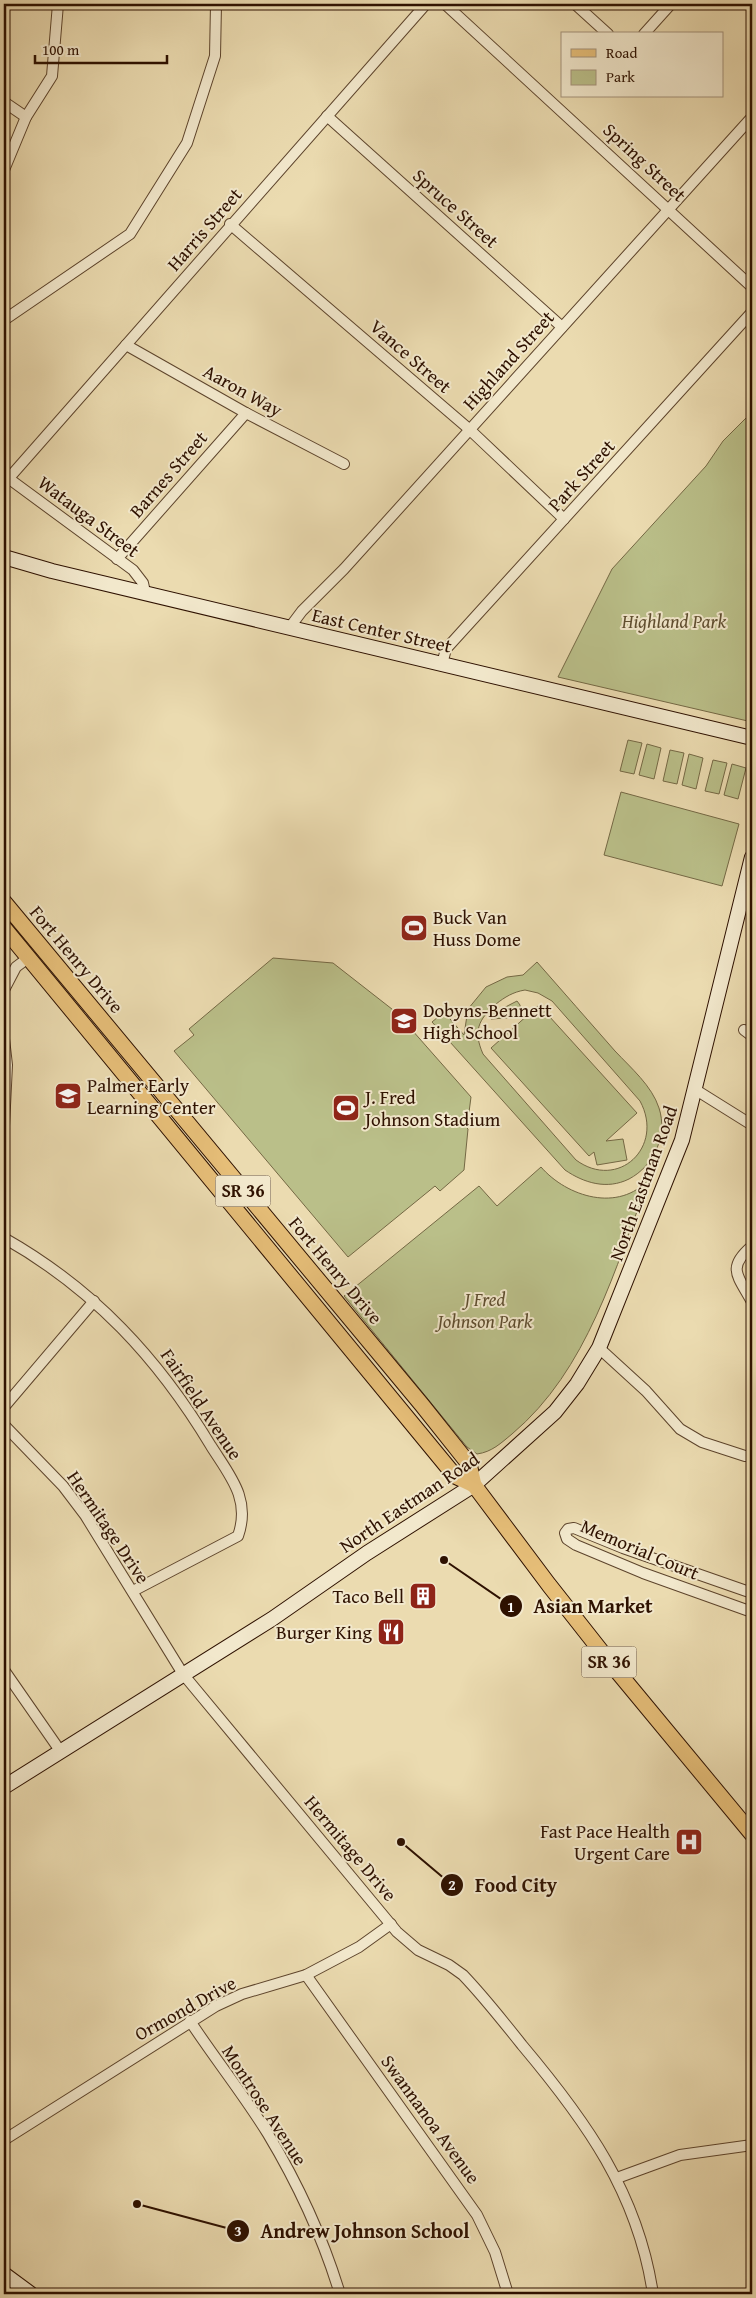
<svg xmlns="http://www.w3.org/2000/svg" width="756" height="2298" font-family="'Gentium Book Plus',serif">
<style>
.green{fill:#babf89;stroke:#746844;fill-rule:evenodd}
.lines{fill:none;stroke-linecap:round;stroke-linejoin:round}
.street-casing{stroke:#5d442c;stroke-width:12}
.secondary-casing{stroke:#2e1100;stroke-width:16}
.primary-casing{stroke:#2e1100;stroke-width:17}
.street{stroke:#f2e8cc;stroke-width:10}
.secondary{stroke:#f2e8cc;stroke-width:14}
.primary{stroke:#e6be78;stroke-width:15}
.labels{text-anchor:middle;stroke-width:4;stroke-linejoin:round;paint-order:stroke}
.shield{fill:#f2e8cc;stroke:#69523d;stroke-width:1}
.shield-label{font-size:18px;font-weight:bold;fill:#2e1100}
.street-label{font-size:19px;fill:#2e1100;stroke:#f2e8cc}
.park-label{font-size:19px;font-style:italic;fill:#5f4e30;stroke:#f2e8cc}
.poi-label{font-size:19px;fill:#2e1100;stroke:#f2e8cc;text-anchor:start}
.leader{fill:none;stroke:#2e1100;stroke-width:2}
.callout-dot{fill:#2e1100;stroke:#f2e8cc;stroke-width:2}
.mark-label{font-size:15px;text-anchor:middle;font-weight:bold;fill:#fff}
.callout-label{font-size:20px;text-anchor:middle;font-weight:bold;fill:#2e1100;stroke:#f2e8cc;stroke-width:4;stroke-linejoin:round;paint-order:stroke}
</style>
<rect width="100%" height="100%" fill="#ebdbb0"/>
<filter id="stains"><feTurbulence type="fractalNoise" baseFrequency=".004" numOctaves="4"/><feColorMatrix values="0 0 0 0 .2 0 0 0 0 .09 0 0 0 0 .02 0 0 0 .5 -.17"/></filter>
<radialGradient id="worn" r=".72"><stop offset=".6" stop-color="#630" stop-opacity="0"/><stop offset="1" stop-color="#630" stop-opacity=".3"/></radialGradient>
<!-- green -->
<g class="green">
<path d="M752,412v310l-194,-45 54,-108 94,-103 17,-25z"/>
<path d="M628,740l14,3 -8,31 -14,-3z"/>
<path d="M647,744l14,4 -7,31 -15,-4z"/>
<path d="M670,750l14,3 -7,31 -14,-3z"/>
<path d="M689,754l14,4 -7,31 -14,-4z"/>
<path d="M713,760l14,3 -8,31 -14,-3z"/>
<path d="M732,764l14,4 -8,31 -14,-4z"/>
<path d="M621,792l118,32 -17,62 -118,-31z"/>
<path d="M273,958l60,5 64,50 74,84 -3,23 -5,4 5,5 -4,41 -24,21 -5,-5 -87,71 -174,-206 20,-16 -5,-6z"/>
<path d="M537,962c26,30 52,59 78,89 16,17 37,35 44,57 9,27 -5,58 -30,71 -22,11 -45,4 -64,-9l-133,-148 12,-10 20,23 4,-26 18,-22 21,-10 16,-2zM525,990l13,3 14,8 88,100c25,46 -22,90 -64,59l-93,-106c-10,-23 -5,-34 13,-50 9,-7 17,-12 29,-14z"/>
<path d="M517,1001l3,4 1,12 -30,2 -1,-4z"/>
<path d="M539,1005l98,108 -31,28 17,-2 4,21 -30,5 -3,-13 -5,4 -98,-108z"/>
<path d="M541,1167c26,30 78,46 108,12 -34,89 -61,191 -137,255 -11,9 -20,18 -35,20l-10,-7 -123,-151 135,-110 18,20z"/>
</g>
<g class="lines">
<!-- street casing -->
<g class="street-casing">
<g id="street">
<path d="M445,4l307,283"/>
<path d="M575,4l33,30"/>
<path d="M644,34l27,-30"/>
<path d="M4,102l22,15"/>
<path d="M327,116l235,211"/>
<path d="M4,170l22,-53 26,-41 6,-72"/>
<path d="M230,224l239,205 95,90"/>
<path d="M4,320l126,-86 57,-91 28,-87 1,-52"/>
<path d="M126,345l120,68 98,51"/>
<path d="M4,475l129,95 10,13 2,9"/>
<path d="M9,478l417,-474"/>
<path d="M117,559l129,-146"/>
<path d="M290,627l12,-16 42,-42 408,-452"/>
<path d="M442,664l4,-15 306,-337"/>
<path d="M4,990l12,-23 12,-9"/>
<path d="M744,1030l8,6"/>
<path d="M4,1039l3,26 -3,61"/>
<path d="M696,1090l56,35"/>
<path d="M4,1238c90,51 154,120 207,208 19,30 40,53 27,90l-105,55"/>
<path d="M752,1246c-26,22 -14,30 0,56"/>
<path d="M599,1348l47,43 34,38 22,13 43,14"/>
<path d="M4,1407l90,-106"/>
<path d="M4,1425l59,61 22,29 98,159 214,258 21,18 31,15 14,10c21,22 40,46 59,70 64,76 116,148 131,249"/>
<path d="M752,1593l-129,-45 -49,-20 -6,1 -3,4 2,6 9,6 67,28 109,39"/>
<path d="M4,1670l57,82"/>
<path d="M306,1975l171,240 18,37 13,42"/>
<path d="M190,2021c25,38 54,74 78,113 30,50 55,104 72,160"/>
<path d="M4,2140l212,-134 26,-12 64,-19 53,-28 32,-23"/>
<path d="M617,2178l63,-23 72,-10"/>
</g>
</g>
<!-- secondary casing -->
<g class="secondary-casing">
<g id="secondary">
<path d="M4,557l48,14 700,167"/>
<path d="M4,1787l268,-168 95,-66 107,-68 81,-73 22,-28 22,-36 83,-208 70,-283"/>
<path d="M4,2274l27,20"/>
</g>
</g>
<!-- primary casing -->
<g class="primary-casing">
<g id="primary">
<path d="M4,902l418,503 47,59 5,21 75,100 63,80 140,169"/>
<path d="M4,928l451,548 19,9"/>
</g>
</g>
<!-- street -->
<use href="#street" class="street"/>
<!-- secondary -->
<use href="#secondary" class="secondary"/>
<!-- primary -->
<use href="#primary" class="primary"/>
</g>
<!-- icons -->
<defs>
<g id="stadium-square" transform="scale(1.4375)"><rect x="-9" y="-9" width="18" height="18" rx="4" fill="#8f2418" stroke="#f2e8cc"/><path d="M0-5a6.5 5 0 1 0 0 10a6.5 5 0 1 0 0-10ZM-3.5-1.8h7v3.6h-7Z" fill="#fff"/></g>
<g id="school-square" transform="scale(1.4375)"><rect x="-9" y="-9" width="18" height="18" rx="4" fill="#8f2418" stroke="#f2e8cc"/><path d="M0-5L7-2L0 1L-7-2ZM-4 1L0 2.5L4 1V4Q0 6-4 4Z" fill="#fff"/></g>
<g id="building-square" transform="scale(1.4375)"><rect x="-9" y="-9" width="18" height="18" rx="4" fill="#8f2418" stroke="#f2e8cc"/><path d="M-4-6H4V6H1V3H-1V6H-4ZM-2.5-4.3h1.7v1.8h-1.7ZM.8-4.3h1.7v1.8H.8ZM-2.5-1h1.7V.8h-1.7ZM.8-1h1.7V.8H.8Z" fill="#fff"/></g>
<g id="restaurant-square" transform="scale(1.4375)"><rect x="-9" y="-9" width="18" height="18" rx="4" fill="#8f2418" stroke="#f2e8cc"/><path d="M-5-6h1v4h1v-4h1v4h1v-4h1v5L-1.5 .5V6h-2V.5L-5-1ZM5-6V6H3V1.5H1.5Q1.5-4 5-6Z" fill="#fff"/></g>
<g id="hospital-square" transform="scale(1.4375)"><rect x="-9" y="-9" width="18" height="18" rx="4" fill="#8f2418" stroke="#f2e8cc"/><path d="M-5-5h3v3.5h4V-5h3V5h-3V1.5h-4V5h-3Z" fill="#fff"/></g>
</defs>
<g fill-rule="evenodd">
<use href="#stadium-square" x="414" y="928"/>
<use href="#school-square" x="404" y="1021"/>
<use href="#school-square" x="68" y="1096"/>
<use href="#stadium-square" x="346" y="1108"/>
<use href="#building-square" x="423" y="1596"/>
<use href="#restaurant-square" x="391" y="1632"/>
<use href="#hospital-square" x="689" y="1842"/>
</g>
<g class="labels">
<!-- shield labels -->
<g class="shield">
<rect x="215.5" y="1175.5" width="55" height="31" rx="4"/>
<rect x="581.5" y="1646.5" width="55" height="31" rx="4"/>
</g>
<g class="shield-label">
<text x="243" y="1197">SR 36</text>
<text x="609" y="1668">SR 36</text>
</g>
<!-- street labels -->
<g class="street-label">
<text transform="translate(645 162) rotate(43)" y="7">Spring Street</text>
<text transform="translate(456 208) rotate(42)" y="7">Spruce Street</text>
<text transform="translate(204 229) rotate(-49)" y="7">Harris Street</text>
<text transform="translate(411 356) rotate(41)" y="7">Vance Street</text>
<text transform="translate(508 360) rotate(-48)" y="7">Highland Street</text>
<text transform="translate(243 390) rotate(29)" y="7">Aaron Way</text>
<text transform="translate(168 474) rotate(-49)" y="7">Barnes Street</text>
<text transform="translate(581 475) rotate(-48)" y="7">Park Street</text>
<text transform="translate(89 516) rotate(37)" y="7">Watauga Street</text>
<text transform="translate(382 630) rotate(13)" y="7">East Center Street</text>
<text transform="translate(77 959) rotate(50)" y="7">Fort Henry Drive</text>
<text transform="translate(643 1183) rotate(-70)" y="7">North Eastman Road</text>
<text transform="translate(336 1270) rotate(50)" y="7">Fort Henry Drive</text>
<text transform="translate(202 1404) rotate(56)" y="7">Fairfield Avenue</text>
<text transform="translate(409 1502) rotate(-34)" y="7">North Eastman Road</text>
<text transform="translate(109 1527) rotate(56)" y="7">Hermitage Drive</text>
<text transform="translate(640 1549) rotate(23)" y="7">Memorial Court</text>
<text transform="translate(351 1848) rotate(50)" y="7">Hermitage Drive</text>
<text transform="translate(185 2008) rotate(-29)" y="7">Ormond Drive</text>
<text transform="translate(265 2105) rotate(57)" y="7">Montrose Avenue</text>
<text transform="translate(431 2119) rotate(54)" y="7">Swannanoa Avenue</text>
</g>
<!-- park labels -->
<g class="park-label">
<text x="674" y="628">Highland Park</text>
<text x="485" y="1306">J Fred<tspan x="485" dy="22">Johnson Park</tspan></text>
</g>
<!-- poi labels -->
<g class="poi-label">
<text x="433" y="924">Buck Van<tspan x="433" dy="22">Huss Dome</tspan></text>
<text x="423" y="1017">Dobyns-Bennett<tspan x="423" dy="22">High School</tspan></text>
<text x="87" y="1092">Palmer Early<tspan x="87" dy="22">Learning Center</tspan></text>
<text x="365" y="1104">J. Fred<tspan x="365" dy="22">Johnson Stadium</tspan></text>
<text x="404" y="1603" text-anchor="end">Taco Bell</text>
<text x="372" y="1639" text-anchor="end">Burger King</text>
<text x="670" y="1838" text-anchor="end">Fast Pace Health<tspan x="670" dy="22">Urgent Care</tspan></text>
</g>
</g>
<!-- callouts -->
<path class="leader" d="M444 1560L511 1606M401 1842L452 1885M137 2204L238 2231"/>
<g class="callout-dot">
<circle cx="444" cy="1560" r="5"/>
<circle cx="401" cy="1842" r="5"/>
<circle cx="137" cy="2204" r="5"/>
<circle cx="511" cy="1606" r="12"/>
<circle cx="452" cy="1885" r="12"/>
<circle cx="238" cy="2231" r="12"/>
</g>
<g class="mark-label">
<text x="511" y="1612">1</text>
<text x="452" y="1890">2</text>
<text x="238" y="2236">3</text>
</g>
<g class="callout-label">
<text x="593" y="1613">Asian Market</text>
<text x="516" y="1892">Food City</text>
<text x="365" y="2238">Andrew Johnson School</text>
</g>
<!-- margin -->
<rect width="756" height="2298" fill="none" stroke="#ebdbb0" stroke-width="20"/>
<rect x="5" y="5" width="746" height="2288" fill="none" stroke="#2e1100" stroke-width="2.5"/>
<rect x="10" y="10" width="736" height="2278" fill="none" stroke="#2e1100"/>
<!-- legend -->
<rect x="561" y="32" width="162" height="65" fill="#f2e8cc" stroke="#a4927a"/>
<rect x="571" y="49" width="25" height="8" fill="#e6be78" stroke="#a4927a"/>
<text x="606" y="58" font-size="15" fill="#2e1100">Road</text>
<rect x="571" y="70" width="25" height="15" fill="#babf89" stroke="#a4927a"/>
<text x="606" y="82" font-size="15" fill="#2e1100">Park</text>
<!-- scale -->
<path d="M35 55v8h132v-8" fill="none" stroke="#2e1100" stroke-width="2.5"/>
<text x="42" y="55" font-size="15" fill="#2e1100" stroke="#f2e8cc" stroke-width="4" paint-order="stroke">100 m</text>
<rect width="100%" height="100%" filter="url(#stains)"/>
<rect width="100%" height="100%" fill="url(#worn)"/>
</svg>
